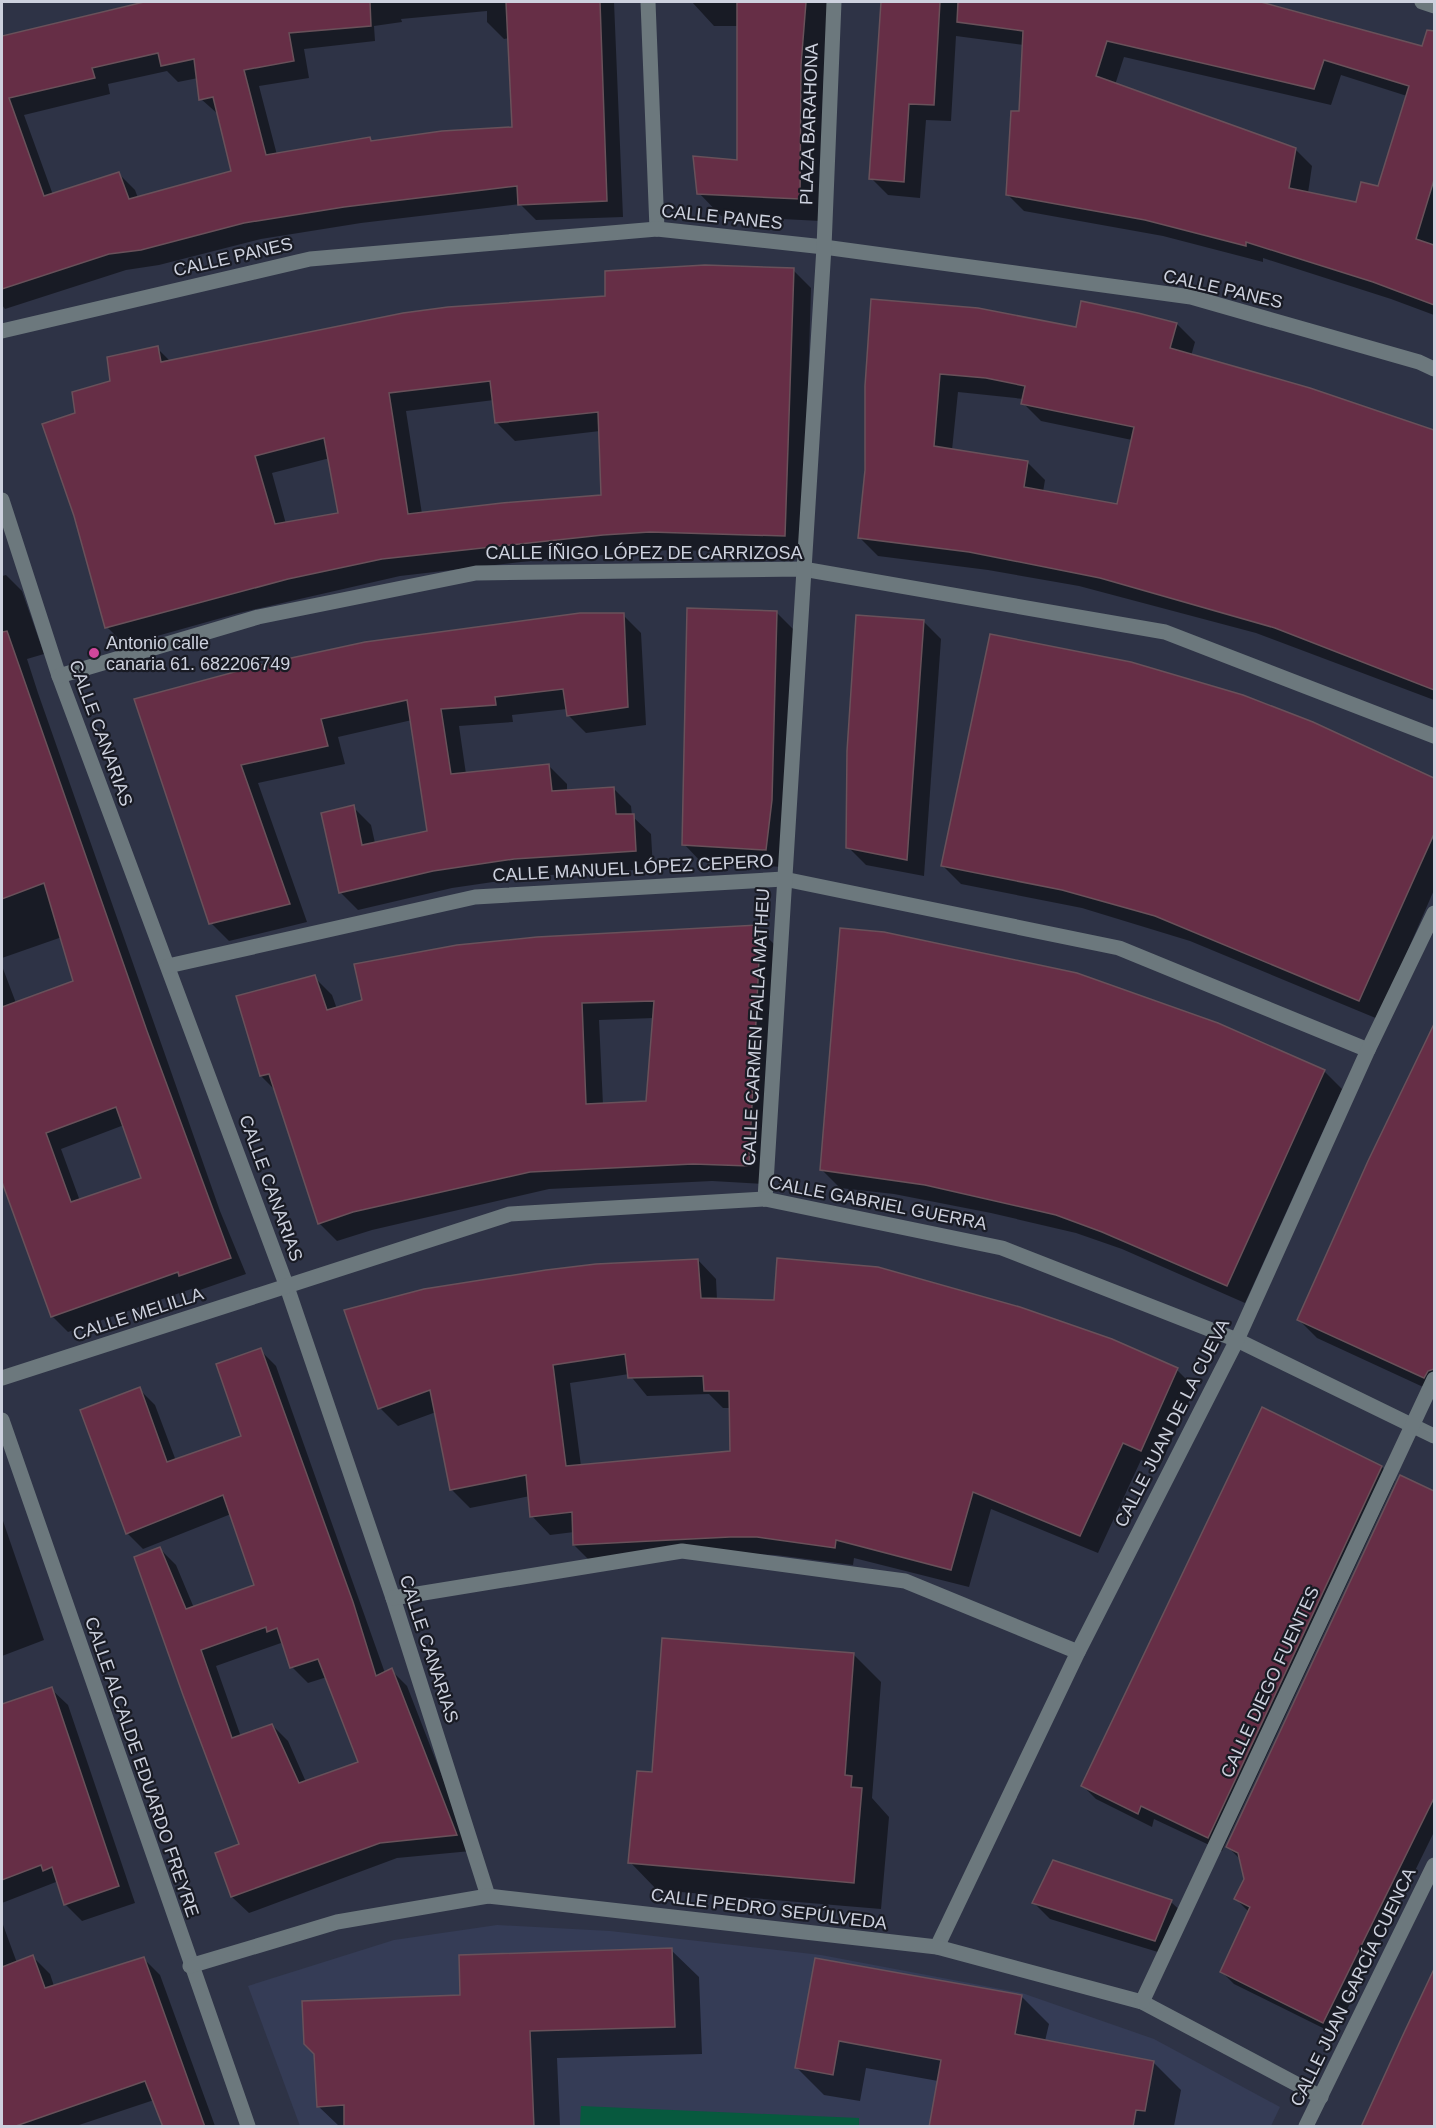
<svg xmlns="http://www.w3.org/2000/svg" width="1436" height="2128" font-family="Arial,sans-serif">
<style>
.built{fill:#353c56}
.green{fill:#07593e}
.shadow{fill:#0007;fill-rule:evenodd}
.building{fill:#662e46;stroke:#69515a;stroke-width:1.5;fill-rule:evenodd}
.lines{fill:none;stroke-linecap:round;stroke-linejoin:round}
.minor{stroke:#6c787d;stroke-width:15}
.hotel-dot{fill:#d1479c;stroke:#191b24;stroke-width:2}
.labels{text-anchor:middle;stroke-width:4.5;stroke-linejoin:round;paint-order:stroke}
.street-label{font-size:18px;fill:#cdd1de;stroke:#191b24}
.poi-label{font-size:18px;fill:#cdd1de;stroke:#191b24;text-anchor:start}
</style>
<rect width="100%" height="100%" fill="#2e3346"/>
<!-- built -->
<path class="built" d="M497,1925l113,6 211,24 201,38 132,46 126,68 -9,19h-971l-52,-140 146,-46z"/>
<!-- green -->
<path class="green" d="M581,2106l278,12v8h-279z"/>
<!-- shadow -->
<g class="shadow">
<path d="M154,2h460l9,215 -87,3 -16,-16 -159,19 -100,16 -102,26 -33,5 -121,39 -3,-4v-267l79,-21zM487,11v11l17,17 5,-1 4,90 -140,14 -3,-3 -93,16 -18,-69 50,-8 -5,-29 71,-8 -1,-15 28,-4 -1,-3zM167,71l11,11 20,-4 3,21 18,16 14,58 -95,25 -3,-8 -16,-16 -66,21 -29,-80 86,-21 -2,-10z"/>
<path d="M692,2h137l-6,86 -2,133 -100,-5 -22,-23 40,-31v-136h-25z"/>
<path d="M882,2h373l71,17 108,34v262l-43,-16 -128,-41v4l-100,-26 -139,-25 -17,-17 13,-81 4,-68 -68,-9 -5,85 -25,-1 -6,78 -32,-3 -17,-17zM1124,57l207,48 10,-30 66,21 -28,92 -21,16 -50,-11 4,-27 -17,-17 -180,-64z"/>
<path d="M793,270l18,18 -8,265 -134,-3 -131,10 -138,16 -161,37 -114,32 -18,-18 -30,-213 80,-66 14,14zM494,400l3,23 18,18 85,-10 3,65 -181,18 -16,-103zM330,458l10,56 -54,10 -14,-51z"/>
<path d="M1177,324l18,18 -4,14 243,77v267l-178,-67 -177,-47 -91,-16 -110,-14 -19,-19 5,-35 2,-116 211,-57zM958,392l66,7 -1,4 18,18 91,19 -14,65 -75,-13 2,-12 -18,-18 -75,-12z"/>
<path d="M6,575l16,16 22,63 -17,5 11,34 182,518 26,63 -49,17 -3,-3 -126,44 -16,-16 -50,-140v-210l14,37 59,-21 -13,-45 -60,21v-382zM124,1125l19,54 -63,22 -19,-52z"/>
<path d="M777,613l17,17 -11,237 -82,-5 -17,-18z"/>
<path d="M623,615l18,18 5,92 -60,8 -18,-18 -1,-6 -55,6 1,7 -54,4 7,48 83,-8 18,18v7l46,-3 18,18 1,10 19,18 2,35 -120,7 -81,12 -94,22 -18,-18 13,-85 18,18 4,18 54,-11 -17,-112 -74,17 7,27 -87,19 49,139 -78,19 -18,-18 -75,-222z"/>
<path d="M924,622l17,17 -17,237 -58,-11 -18,-18z"/>
<path d="M1361,744l73,35v111l-56,129 -188,-78 -108,-33 -121,-24 -18,-18z"/>
<path d="M757,927l18,18 -9,239 -54,-3 -163,8 -177,41 -35,11 -18,-18 -43,-132 -15,-15 53,-99 18,18 5,14zM654,1018l-7,85 -44,2 -4,-85z"/>
<path d="M1434,1024v368l-117,-54 -18,-18 71,-161z"/>
<path d="M1324,1071l18,18 -97,214 -123,-54 -46,-16 -85,-20 -97,-19 -54,-6 -18,-18z"/>
<path d="M698,1260l18,19 1,21 394,40 66,30 18,18 -36,80 -18,-8 -43,93 -107,-44 -22,78 -115,-29 -1,7 -77,-10 -27,-1 -157,9 -18,-18v-13l-24,3 -18,-19 -2,-20 -60,12 -18,-18 -16,-78 -38,14 -18,-18zM629,1374l18,22 62,-2 14,14h8v45l-150,13 -11,-83z"/>
<path d="M260,1350l16,16 109,307 6,-3 16,16 64,165 -74,7 -148,55 -17,-16 -15,-43 24,-10 -81,-295 16,16 18,43 62,-22 -25,-72 -88,35 -16,-16 12,-144 16,16 21,56 67,-24zM281,1643l4,5 7,19 16,16 19,-6 33,86 -54,19 -18,-41 -16,-16 -31,12 -25,-71z"/>
<path d="M1263,1409l119,58 13,14 -173,370 -68,-32 -2,8 -56,-28 -14,-14z"/>
<path d="M1401,1477l33,15v340l-99,202 -101,-50 -12,-12 27,-60 -13,-13 9,-20 -6,-21 -12,-12z"/>
<path d="M2,1518l42,122 -42,16z"/>
<path d="M853,1654l28,28 -9,116 17,19 -8,92 -224,-19 -27,-28 23,-88z"/>
<path d="M51,1689l17,16 67,198 -53,18 -17,-17 -9,-22 -54,21v-197z"/>
<path d="M1171,1902l16,15 -16,39 -121,-37 -16,-16z"/>
<path d="M2,1922l15,41 16,-6 17,17 4,12 89,-28 17,17 55,151h-51l-10,-26 -78,26h-74z"/>
<path d="M671,1950l28,27 3,77 -145,4 3,68h-221l-21,-20 144,-110z"/>
<path d="M816,1960l205,36 28,28 -4,17 108,21 28,28 -7,36h-243l7,-45 -72,-13 -6,33 -36,-6 -27,-27z"/>
<path d="M1434,1975v151h-72z"/>
</g>
<!-- building -->
<g class="building">
<path d="M144,2h226l1,24 -82,7 5,28 -50,9 22,85 104,-18 1,4 71,-10 70,-4 -6,-125h94l7,199 -89,4 -1,-19 -173,21 -100,16 -103,27 -32,4 -107,35v-253zM158,53l3,13 33,-7 5,41 14,-3 18,74 -102,28 -10,-27 -75,24 -35,-98 86,-20 -3,-10z"/>
<path d="M737,2h69l-5,63 -1,134 -103,-5 -4,-38 44,4z"/>
<path d="M881,2h59l-6,103 -25,-1 -5,78 -35,-3z"/>
<path d="M958,2h303l161,44 5,-16 7,1v149l-18,59 18,6v60l-61,-23 -127,-40v4l-101,-26 -139,-25 5,-84h8l4,-80 -66,-9zM1107,41l207,48 10,-29 85,26 -31,100 -17,-4 -5,20 -67,-14 7,-40 -200,-72z"/>
<path d="M705,265l89,3 -9,268 -135,-4 -47,3 -221,24 -94,20 -183,49 -31,-112 -32,-92 33,-11 -3,-21 38,-11 -3,-24 51,-11 3,16 242,-49 45,-6 157,-11v-25zM490,381l5,42 103,-11 3,83 -99,8 -94,11 -19,-121zM324,438l14,75 -63,11 -20,-68z"/>
<path d="M871,299l107,9 98,19 5,-26 57,12 39,10 -7,25 140,40 124,42v260l-159,-62 -175,-50 -131,-26 -111,-14 7,-68v-84zM940,374l46,4 39,8 -4,18 113,23 -17,77 -93,-17 4,-26 -94,-15z"/>
<path d="M687,608l90,3 -5,189 -6,50 -84,-5z"/>
<path d="M580,613h44l4,94 -61,9 -4,-27 -68,8 1,8 -55,4 10,65 98,-10 3,27 62,-4 2,27h18l2,37 -122,8 -81,12 -94,22 -18,-80 33,-8 8,40 65,-14 -20,-131 -86,19 7,27 -87,19 49,139 -81,20 -75,-225 134,-36 97,-21z"/>
<path d="M856,615l68,5 -17,240 -61,-12 1,-97z"/>
<path d="M7,631l140,400 84,227 -52,18 -1,-4 -127,45 -49,-135v-175l71,-26 -29,-98 -42,16v-267zM116,1107l25,71 -70,24 -25,-69z"/>
<path d="M990,634l141,28 112,33 70,27 121,56v56l-75,167 -204,-85 -93,-26 -121,-24z"/>
<path d="M758,925l1,34 -10,207 -56,-2 -163,8 -177,40 -35,12 -49,-150 -9,2 -24,-80 79,-21 12,35 35,-10 -8,-36 103,-19 80,-8zM654,1001l-8,100 -60,3 -4,-101z"/>
<path d="M840,928l44,4 193,41 141,50 107,47 -98,216 -125,-54 -46,-17 -131,-30 -105,-15z"/>
<path d="M1434,1024v345l-6,2 -4,7 -127,-58 71,-159z"/>
<path d="M777,1258l101,9 142,40 92,32 66,29 -37,83 -18,-8 -43,93 -107,-44 -22,78 -115,-30 -1,8 -78,-11h-27l-157,8 -1,-33 -42,5 -4,-42 -76,15 -20,-100 -52,19 -34,-99 80,-21 122,-19 50,-6 102,-5 3,39 73,2zM625,1354l3,24 75,-2 1,15h25l1,60 -164,15 -13,-101z"/>
<path d="M261,1348l92,254 23,74 16,-8 65,167 -77,8 -149,54 -16,-44 24,-9 -56,-149 -49,-138 26,-10 26,62 68,-24 -31,-90 -97,39 -46,-124 60,-23 27,75 74,-26 -25,-72zM266,1627l1,5 10,-4 13,40 28,-9 40,103 -59,21 -27,-59 -40,14 -31,-88z"/>
<path d="M1262,1407l120,59 -174,372 -67,-32 -3,8 -57,-28z"/>
<path d="M1400,1475l34,16v307l-111,225 -103,-51 30,-65 -16,-8 10,-20 -6,-26 -12,-6z"/>
<path d="M662,1638l192,15 -9,122 7,1 -1,11 11,1 -8,95 -226,-20 9,-92 15,1z"/>
<path d="M52,1687l67,199 -55,19 -12,-38 -9,4 -2,-6 -39,15v-176z"/>
<path d="M1053,1860l119,40 -17,41 -123,-38z"/>
<path d="M672,1948l3,79 -145,4 4,96h-190v-22l-27,2 -3,-53 -10,-10 -2,-43 158,-6 -1,-40z"/>
<path d="M33,1955l12,33 99,-31 61,170h-42l-18,-46 -132,46h-11v-160z"/>
<path d="M815,1958l207,37 -7,39 139,27 -9,50 -9,-1 -3,17h-204l12,-67 -102,-19 -6,34 -38,-7z"/>
<path d="M1434,1969v158h-73l41,-90z"/>
</g>
<g class="lines">
<!-- minor -->
<g class="minor">
<path d="M648,2l9,227"/>
<path d="M1422,2l12,4"/>
<path d="M2,331l308,-72 347,-30 167,18 367,50 228,65 15,7"/>
<path d="M2,500l57,176 228,611 106,311 95,298"/>
<path d="M59,676l199,-59 218,-44 327,-4 362,63 269,104"/>
<path d="M168,966l307,-69 309,-18 335,69 249,102"/>
<path d="M765,1199l59,-952 10,-245"/>
<path d="M2,1378l508,-164 255,-15 237,49 235,92 197,96"/>
<path d="M2,1420l246,706"/>
<path d="M393,1598l289,-47 223,30 173,71"/>
<path d="M937,1947l141,-295 159,-312 131,-290 66,-137"/>
<path d="M190,1966l147,-44 151,-26 449,51 205,55 179,95"/>
<path d="M1142,2002l292,-623"/>
<path d="M1306,2126l128,-261"/>
</g>
</g>
<!-- markers -->
<circle class="hotel-dot" cx="94" cy="653" r="6"/>
<g class="labels">
<!-- street labels -->
<g class="street-label">
<text transform="translate(809 124) rotate(-88)" y="6">PLAZA BARAHONA</text>
<text transform="translate(722 217) rotate(6)" y="6">CALLE PANES</text>
<text transform="translate(233 257) rotate(-13)" y="6">CALLE PANES</text>
<text transform="translate(1223 289) rotate(13)" y="6">CALLE PANES</text>
<text x="644" y="559">CALLE ÍÑIGO LÓPEZ DE CARRIZOSA</text>
<text transform="translate(101 733) rotate(70)" y="6">CALLE CANARIAS</text>
<text transform="translate(633 868) rotate(-3)" y="6">CALLE MANUEL LÓPEZ CEPERO</text>
<text transform="translate(756 1027) rotate(-87)" y="6">CALLE CARMEN FALLA MATHEU</text>
<text transform="translate(271 1188) rotate(70)" y="6">CALLE CANARIAS</text>
<text transform="translate(878 1203) rotate(11)" y="6">CALLE GABRIEL GUERRA</text>
<text transform="translate(138 1314) rotate(-18)" y="6">CALLE MELILLA</text>
<text transform="translate(1172 1423) rotate(-63)" y="6">CALLE JUAN DE LA CUEVA</text>
<text transform="translate(429 1649) rotate(72)" y="6">CALLE CANARIAS</text>
<text transform="translate(1270 1682) rotate(-65)" y="6">CALLE DIEGO FUENTES</text>
<text transform="translate(142 1767) rotate(71)" y="6">CALLE ALCALDE EDUARDO FREYRE</text>
<text transform="translate(769 1909) rotate(7)" y="6">CALLE PEDRO SEPÚLVEDA</text>
<text transform="translate(1353 1987) rotate(-64)" y="6">CALLE JUAN GARCÍA CUENCA</text>
</g>
<!-- poi labels -->
<g class="poi-label">
<text x="106" y="649">Antonio calle<tspan x="106" dy="21">canaria 61. 682206749</tspan></text>
</g>
</g>
<!-- border -->
<rect width="1436" height="2128" fill="none" stroke="#cdd1de" stroke-width="6"/>
</svg>
